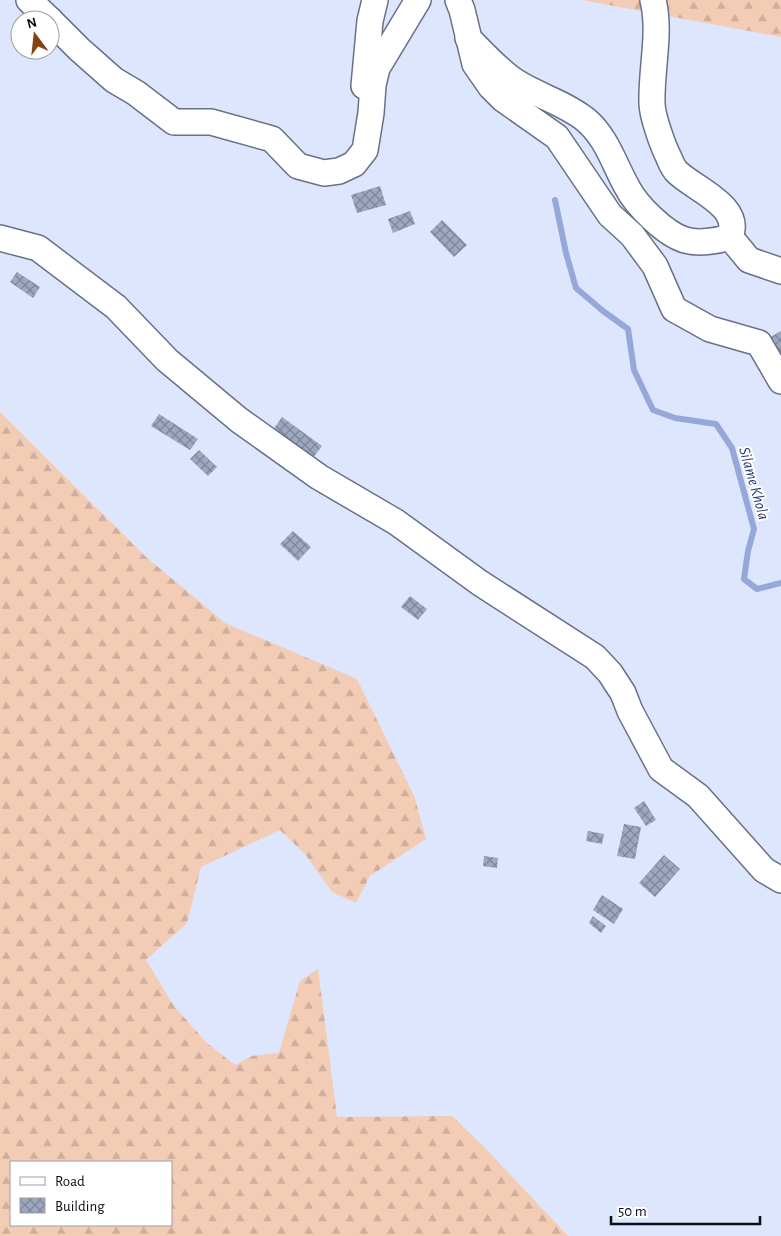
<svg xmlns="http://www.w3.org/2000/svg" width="781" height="1236" font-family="'Alegreya Sans',sans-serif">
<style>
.forest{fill:url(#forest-firs);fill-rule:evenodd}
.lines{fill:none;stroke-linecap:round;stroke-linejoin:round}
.stream{stroke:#95a8d9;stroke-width:6}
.building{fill:url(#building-cross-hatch)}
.minor-casing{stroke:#677188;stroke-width:28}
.minor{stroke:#fff;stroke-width:25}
.labels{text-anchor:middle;stroke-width:4;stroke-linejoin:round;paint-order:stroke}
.water-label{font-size:16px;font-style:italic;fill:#263873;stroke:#fff}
</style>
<defs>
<pattern id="forest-firs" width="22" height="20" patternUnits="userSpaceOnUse" patternTransform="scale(1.25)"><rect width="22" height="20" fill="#f3ccb6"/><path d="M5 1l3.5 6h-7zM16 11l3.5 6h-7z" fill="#cfae9c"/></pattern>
<pattern id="building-cross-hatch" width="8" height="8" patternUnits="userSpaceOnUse" patternTransform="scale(1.25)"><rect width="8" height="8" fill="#9da7c0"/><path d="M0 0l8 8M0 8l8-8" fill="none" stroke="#7e869b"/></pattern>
</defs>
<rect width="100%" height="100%" fill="#dde6fc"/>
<!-- forest -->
<g class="forest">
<path d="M582,0h199v37z"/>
<path d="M0,412l146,145 79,66 132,56 58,119 11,41 -56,37 -14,27 -24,-11 -27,-38 -25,-24 -79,37 -14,56 -41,37 28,46 33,37 28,22 17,-9 27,-3 21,-72 18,-12 19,148 115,-1 35,34 81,86h-568zM11,1162h160v63h-160z"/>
</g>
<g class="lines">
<!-- stream -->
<path class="stream" d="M555,200l11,53 10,35 27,23 25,18 6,41 19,40 22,8 41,6 16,24 22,81 -6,22 -4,28 13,10 24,-6"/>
</g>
<!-- building -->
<g class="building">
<path d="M380,186l6,19 -29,8 -6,-18z"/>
<path d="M410,211l5,13 -22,9 -5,-14z"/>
<path d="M442,220l25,25 -13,12 -24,-25z"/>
<path d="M17,272l23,15 -7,11 -23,-16z"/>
<path d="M781,331v37l-16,-28z"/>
<path d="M159,414l39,25 -8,11 -39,-24z"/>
<path d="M282,417l40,29 -10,13 -39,-29z"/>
<path d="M199,450l18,17 -9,9 -18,-17z"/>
<path d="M293,531l18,16 -13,14 -18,-17z"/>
<path d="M410,596l17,13 -9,11 -17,-13z"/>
<path d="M644,801l12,19 -10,6 -12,-18z"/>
<path d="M624,824l17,3 -6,32 -18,-3z"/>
<path d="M588,831l16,3 -2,10 -16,-3z"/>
<path d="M664,855l16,14 -25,28 -16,-14z"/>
<path d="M484,856l14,2 -1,10 -14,-2z"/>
<path d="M602,895l21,14 -9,15 -21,-14z"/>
<path d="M593,916l13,10 -5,7 -12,-10z"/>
</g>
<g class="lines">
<!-- minor casing -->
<g class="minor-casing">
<g id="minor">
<path d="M29,0l21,20"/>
<path d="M458,0l4,10 13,54 16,23 12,12 54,38 53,78 22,20 23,31 19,43 36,20 49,14 22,38"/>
<path d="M50,20l29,29 35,31 22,13 38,29h37l61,17 26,27 26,7 15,-2 15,-7 11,-14 6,-37 2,-28 4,-17 41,-68"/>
<path d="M468,38c15,15 30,32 48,44 22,14 49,21 70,38 21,18 28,44 41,67 9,18 38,47 58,53 13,4 32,1 45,-3 13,-31 -36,-48 -53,-65 -4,-4 -6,-9 -8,-14 -6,-12 -17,-42 -17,-55 -1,-34 9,-70 1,-103"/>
<path d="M364,86l6,-65 5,-21"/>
<path d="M730,237l19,23 32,11"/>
<path d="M0,238l38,10 78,59 51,53 72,60 80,57 77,45 84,61 115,74 15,16 13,20 7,18 31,58 37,27 66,74 17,10"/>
</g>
</g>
<!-- minor -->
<use href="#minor" class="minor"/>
</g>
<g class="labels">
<!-- water labels -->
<g class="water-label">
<text transform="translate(755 483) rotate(74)" y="6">Silame Khola</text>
</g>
</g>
<!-- legend -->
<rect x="10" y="1161" width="162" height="65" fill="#ffffff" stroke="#9d9ea2"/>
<rect x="20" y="1177" width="25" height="8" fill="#ffffff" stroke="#9d9ea2"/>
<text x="55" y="1186" font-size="15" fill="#0a0d16">Road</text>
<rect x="20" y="1198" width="25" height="15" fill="url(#building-cross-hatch)" stroke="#9d9ea2"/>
<text x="55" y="1211" font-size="15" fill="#0a0d16">Building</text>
<!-- north arrow -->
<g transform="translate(35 35) rotate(345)"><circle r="24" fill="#ffffff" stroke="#9d9ea2"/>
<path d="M0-4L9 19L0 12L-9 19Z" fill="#854211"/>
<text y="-8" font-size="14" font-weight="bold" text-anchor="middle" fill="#0a0d16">N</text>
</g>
<!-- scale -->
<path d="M611 1216v8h149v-8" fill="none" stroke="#0a0d16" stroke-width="2.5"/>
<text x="618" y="1216" font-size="15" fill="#0a0d16" stroke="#ffffff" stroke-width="4" paint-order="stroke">50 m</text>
</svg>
